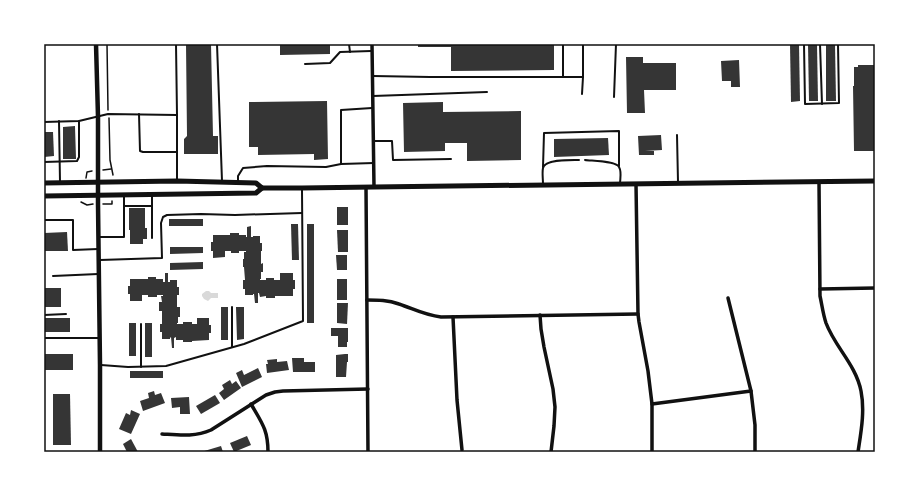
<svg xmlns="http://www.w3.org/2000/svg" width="919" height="496" font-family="Overpass,sans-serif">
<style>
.water{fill:#d9d9d9}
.building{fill:#353535}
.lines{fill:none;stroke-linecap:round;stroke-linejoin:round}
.path{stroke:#111;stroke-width:1.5}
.service{stroke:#111;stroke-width:2}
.minor{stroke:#111;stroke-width:3.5}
.tertiary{stroke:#111;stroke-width:4.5}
.secondary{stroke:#111;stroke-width:5}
.neatline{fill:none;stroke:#111;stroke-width:1.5}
</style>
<rect width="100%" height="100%" fill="#fff"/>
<!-- water -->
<path class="water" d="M206,291h3l2,2h7v5h-7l-3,3 -4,-2 -2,-3v-2z"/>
<!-- building -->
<g class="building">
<path d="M186,44h25l2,92h5v18h-34v-15l3,-3z"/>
<path d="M280,44h50v10l-50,1z"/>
<path d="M418,44h136v26l-103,1v-24h-33z"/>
<path d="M790,44h9l1,57 -9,1z"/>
<path d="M808,44h9l1,57h-9z"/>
<path d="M826,44h9l1,57h-10z"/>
<path d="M626,57h17v6h33v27h-32l1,23h-18z"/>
<path d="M739,60l1,27h-9v-6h-9l-1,-20z"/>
<path d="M858,65h17v86h-21l-1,-65h1v-19h4z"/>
<path d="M327,101l1,58 -14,1v-6l-56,1v-8h-9v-45z"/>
<path d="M443,102v10l78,-1v49l-54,1v-18h-22v8l-41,1 -1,-49z"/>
<path d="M75,126l1,33h-13v-32z"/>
<path d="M44,132h9l1,24 -10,1z"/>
<path d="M661,135l1,15 -17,1h9v4h-15l-1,-19z"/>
<path d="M608,138l1,17 -55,2v-18z"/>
<rect x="337" y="207" width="11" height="18"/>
<path d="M129,208h16v20h2v11h-4v5h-13v-14h-1z"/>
<rect x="169" y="219" width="34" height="7"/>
<path d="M291,224h7l1,36h-7z"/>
<rect x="307" y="224" width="7" height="99"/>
<path d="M251,226v11h2v-1h7v7h2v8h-1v13l2,-1v9h-2v7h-1v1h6v-2h8v2h6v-7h13v7h2v9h-2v7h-18v2h-9v-2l-6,1 -1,-4h-1v10h-3l-1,-9h-1v1h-8v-6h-2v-9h2l-1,-13h-1v-8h1v-7h2v-1h-7v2h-8v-2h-6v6l-12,1v-7h-2v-9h2v-7h17v-2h9v2h7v2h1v-10z"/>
<path d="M337,230h11v22h-10z"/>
<path d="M67,232l1,19h-24v-18z"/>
<path d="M170,247h33v6l-33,1z"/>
<path d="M336,255h11v15h-10z"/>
<path d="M203,262v7l-33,1v-7z"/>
<path d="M165,273h3v9h2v-2h7v7h2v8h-2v12h3v10h-2v6h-1v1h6v-2h9v2h5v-6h12v7h2v8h-2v7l-17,1v1h-9v-2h-7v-3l-2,1v10h-2l-1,-11 -1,1v1h-8v-7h-2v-8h2v-13h-3v-9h3l-1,-6h2v-1h-6v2h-9v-2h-6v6h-12v-7h-2v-8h2v-7h18v-2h8v2h7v3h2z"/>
<rect x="337" y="279" width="10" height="21"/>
<rect x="44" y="288" width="17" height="19"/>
<path d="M337,303h11l-1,21 -10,-1z"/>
<rect x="221" y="307" width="7" height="33"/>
<path d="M236,307h8v32l-7,1z"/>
<rect x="44" y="318" width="26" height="14"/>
<rect x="129" y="323" width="7" height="33"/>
<rect x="145" y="323" width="7" height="34"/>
<path d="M331,328h17v14h-1v5h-9v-11h-7z"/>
<rect x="44" y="354" width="29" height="16"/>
<path d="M345,354h3v8h-1l-1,15h-10v-22z"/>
<path d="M292,358h12v4h11v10h-22z"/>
<path d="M277,359v3l10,-1 2,9 -22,3 -1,-9h2l-1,-4z"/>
<path d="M258,368l4,9 -20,10 -6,-14 6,-3 2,5z"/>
<rect x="130" y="371" width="33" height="7"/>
<path d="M230,380l2,4 4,-3 5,7 -17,12 -5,-7 5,-4 -2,-4z"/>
<path d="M154,391l1,4 6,-2 4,10 -22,8 -3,-10 9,-3 -1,-5z"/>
<path d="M53,394h17l1,51h-18z"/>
<path d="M215,395l5,8 -19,11 -5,-8z"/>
<path d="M189,397l1,17h-10v-7l-8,1 -1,-10z"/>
<path d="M131,410l9,4 -9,20 -12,-5 7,-16 4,2z"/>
<path d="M247,436l4,9 -17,7 -4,-9z"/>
<path d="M131,439l7,13h-11l-4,-8z"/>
<path d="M221,446l2,6h-22z"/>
</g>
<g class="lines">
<!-- path -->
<g class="path">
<path d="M107,44l1,66"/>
<path d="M109,118l1,42 3,15"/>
<path d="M103,170l8,-1"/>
<path d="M86,178l1,-6 5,-1"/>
<path d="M81,202l6,3 6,-1"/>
<path d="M103,204h9v-3"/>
</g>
<!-- service -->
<g class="service">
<path d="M176,44l1,71v66"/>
<path d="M217,44l5,137"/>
<path d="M349,44l1,8"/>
<path d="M804,44l1,60 34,-1 -1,-59"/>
<path d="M820,44l2,60"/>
<path d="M305,64l25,-1 10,-11 31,-1"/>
<path d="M373,76l57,1h153"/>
<path d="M563,77v-33"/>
<path d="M582,94l1,-17v-33"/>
<path d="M373,96l114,-4"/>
<path d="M614,97l2,-53"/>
<path d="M372,108l-31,2v54l33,-1"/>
<path d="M139,114l1,37 3,1h34"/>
<path d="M59,121l1,61"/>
<path d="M44,122l35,-1 29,-7 69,1"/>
<path d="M677,135l1,47"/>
<path d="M374,141h18l1,19 58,-1"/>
<path d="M585,160c7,1 31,1 34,7 3,5 1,12 1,17"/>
<path d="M44,162l33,-1 2,-4v-36"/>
<path d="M543,167l1,-34 75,-2v35"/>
<path d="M238,183v-7l5,-8 24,-2 59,1 15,-3"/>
<path d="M543,184c0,-5 -1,-11 0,-16 2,-9 28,-8 36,-8"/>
<path d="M152,196v42"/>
<path d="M124,206h28"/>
<path d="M44,220h29v30l25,-1"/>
<path d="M99,237h25v-41"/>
<path d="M100,260l62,-2 -1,-35 2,-6 4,-2 34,-1 34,1 67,-2"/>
<path d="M53,276l45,-2"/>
<path d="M232,307v40"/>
<path d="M44,315l22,-1"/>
<path d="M141,324v43"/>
<path d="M44,338h55"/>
<path d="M101,365l27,2 38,-1 78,-22 59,-23 -1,-131"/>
</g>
<!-- minor -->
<g class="minor">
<path d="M372,44l2,143"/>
<path d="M819,182l1,114c2,9 3,18 6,27 9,24 30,42 35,68 4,20 0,41 -3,61"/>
<path d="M636,184l2,130 1,8 9,49 4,33v48"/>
<path d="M366,187l2,265"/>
<path d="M820,289l55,-1"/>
<path d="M728,298l23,93 4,34v27"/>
<path d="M367,300c11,0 21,0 32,4 15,5 25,11 42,13l197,-3"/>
<path d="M540,315l1,14 3,18 9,42 2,18 -1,19 -3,26"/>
<path d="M453,317l4,83 5,50"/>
<path d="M251,404c11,19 17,26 17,48"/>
<path d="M652,404l99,-13"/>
<path d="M162,434c17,1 33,3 49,-4l55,-35 9,-3 8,-1 85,-2"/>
</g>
<!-- tertiary -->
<path class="tertiary" d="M96,44l2,73v87l2,161v87"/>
<!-- secondary -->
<g class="secondary">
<path d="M44,183l133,-2 79,2 6,5h40l72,-1 501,-6"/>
<path d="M44,196l212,-3 6,-5"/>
</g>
</g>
<!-- border -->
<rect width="919" height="496" fill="none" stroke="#ffffff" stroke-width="90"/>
<rect x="45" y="45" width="829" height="406" class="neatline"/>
</svg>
